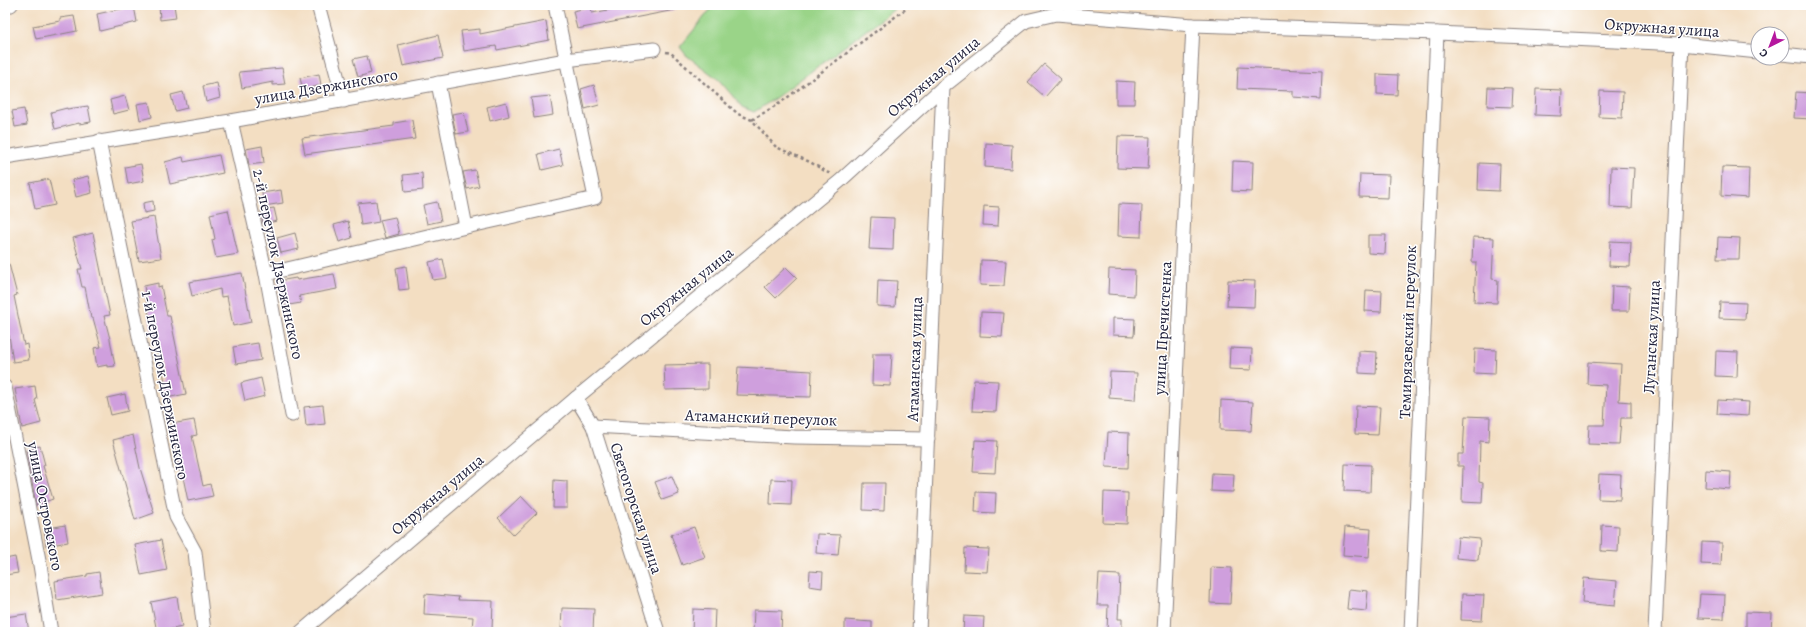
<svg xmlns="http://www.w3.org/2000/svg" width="1816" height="637" font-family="Alegreya,serif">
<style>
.green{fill:#9ad488;stroke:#5e7b62}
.building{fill:#cf9fdd}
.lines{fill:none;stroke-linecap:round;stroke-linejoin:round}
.minor-casing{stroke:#8a807e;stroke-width:15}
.path{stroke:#8a807e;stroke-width:2.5;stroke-dasharray:3 3;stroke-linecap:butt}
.minor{stroke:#fff;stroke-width:13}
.labels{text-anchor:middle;stroke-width:3;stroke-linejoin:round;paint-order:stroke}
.street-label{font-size:16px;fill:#22223b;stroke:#fff}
</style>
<rect width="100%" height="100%" fill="#fff"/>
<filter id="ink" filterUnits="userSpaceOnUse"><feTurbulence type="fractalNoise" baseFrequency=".025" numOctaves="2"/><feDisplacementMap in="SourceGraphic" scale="8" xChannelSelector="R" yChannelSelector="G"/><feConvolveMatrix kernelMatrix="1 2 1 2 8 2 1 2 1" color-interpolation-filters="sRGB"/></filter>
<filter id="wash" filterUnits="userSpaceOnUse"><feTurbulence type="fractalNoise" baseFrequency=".012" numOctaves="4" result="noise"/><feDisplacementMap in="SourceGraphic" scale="16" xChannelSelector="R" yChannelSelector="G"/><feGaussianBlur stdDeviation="0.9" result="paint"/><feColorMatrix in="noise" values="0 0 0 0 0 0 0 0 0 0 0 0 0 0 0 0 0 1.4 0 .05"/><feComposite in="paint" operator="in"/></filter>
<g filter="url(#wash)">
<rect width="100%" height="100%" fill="#f3dec2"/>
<!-- green -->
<path class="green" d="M714,5h186l-126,94 -20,13 -12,-5 -23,-27 -33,-25 -6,-8z"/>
<g id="blocks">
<!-- building -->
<g class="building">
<path d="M159,5h15l2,13 -16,2z"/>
<path d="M635,5h40v5l-98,19 -4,-18 18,-4 1,6z"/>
<path d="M134,6l3,16 -37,9 -3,-17z"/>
<path d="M74,16l3,15 -41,8 -3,-13 27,-5v-3z"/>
<path d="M546,21l3,19 -52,10 -1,-4 -32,5 -3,-20 19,-2v5z"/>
<path d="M438,35l5,23 -40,8 -5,-21z"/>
<path d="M367,56l4,17 -13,4 -5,-18z"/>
<path d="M1044,64l17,15 -16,18 -17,-15z"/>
<path d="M1238,67l84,4 -1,28 -28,-2v-6l-56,-2z"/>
<path d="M282,68l3,16 -12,1v-3l-31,6 -3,-16z"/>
<path d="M319,74l2,11 -18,5 -3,-12z"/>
<path d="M1377,74l21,1 -1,20 -20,-1z"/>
<path d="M1116,81l19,1 -1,22h-18z"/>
<path d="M217,83l3,15 -14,4 -3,-16z"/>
<path d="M594,85l5,20 -14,4 -4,-20z"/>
<path d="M1488,87l25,1 -1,19 -25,-1z"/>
<path d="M1536,89l26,1 -1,26 -26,-1z"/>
<path d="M1600,91l23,1 -1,26 -23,-1z"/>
<path d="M183,92l4,16 -12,3 -4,-16z"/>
<path d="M1796,92l15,1v26l-17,-1z"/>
<path d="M125,96l4,14 -16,4 -3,-14z"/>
<path d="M550,96l3,19 -19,3 -3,-20z"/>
<path d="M149,102l3,15 -12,3 -3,-16z"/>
<path d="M506,102l3,14 -19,5 -3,-14z"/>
<path d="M88,106l3,16 -12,2v-1l-24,6 -4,-17 16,-4v1z"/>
<path d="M24,109l3,16 -12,2 -3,-16z"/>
<path d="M464,112l4,20 -12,2 -4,-20z"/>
<path d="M412,120l3,19 -110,15 -3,-16 92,-12v-3z"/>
<path d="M1118,136l32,1 -2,32 -31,-1z"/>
<path d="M986,143l26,2 -1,24 -26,-2z"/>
<path d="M262,146l2,17 -15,2 -3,-16z"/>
<path d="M559,149l4,16 -21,5 -4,-16z"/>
<path d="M219,155l4,18 -53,11 -5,-22 18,-5 1,5z"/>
<path d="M1233,161l20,1 -1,30 -20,-1z"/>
<path d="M1479,163l21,1 -1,27 -21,-1z"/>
<path d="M141,164l3,17 -16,3 -3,-17z"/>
<path d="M1611,167l23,1 -2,40 -22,-1z"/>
<path d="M1722,167l27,1 -1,30 -27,-2z"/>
<path d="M475,170l4,16 -12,3 -4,-17z"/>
<path d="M422,173l1,17 -18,2 -2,-17z"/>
<path d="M1360,174l29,1 -1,23 -29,-1z"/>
<path d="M88,176l4,17 -16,4 -4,-17z"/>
<path d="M49,179l6,26 -20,4 -5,-26z"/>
<path d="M281,190l2,13 -19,3 -2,-13z"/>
<path d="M153,201l1,10 -10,2 -1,-10z"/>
<path d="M376,201l3,21 -18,3 -3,-22z"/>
<path d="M437,202l4,19 -14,3 -4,-19z"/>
<path d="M1119,204l23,1 -1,32 -23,-1z"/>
<path d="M984,206l15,1 -1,19 -15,-1z"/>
<path d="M274,208l3,13 -14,3 -2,-14z"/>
<path d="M228,210l10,44 -22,4 -4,-18 3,-1 -5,-25z"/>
<path d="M154,217l7,41 -22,3 -8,-40z"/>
<path d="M395,217l4,17 -14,4 -5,-18z"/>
<path d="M871,217l23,1 -1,32 -24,-1z"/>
<path d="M348,221l4,17 -13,4 -5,-17z"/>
<path d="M93,233l17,82 -6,1 6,23 5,27 -8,1v-2l-10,2 -3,-19 7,-1 -8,-29h-2l-6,-31h-3l-4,-18h4l-9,-31z"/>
<path d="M295,233l4,16 -18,4 -4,-15z"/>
<path d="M1368,235h18l-1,19 -17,-1z"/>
<path d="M1473,237l21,1 -2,41 6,1 -1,23 -23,-1 2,-40h-4z"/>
<path d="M1718,237l22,1 -1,21h-22z"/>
<path d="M1610,241l21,1 -1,25 -21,-1z"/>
<path d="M443,259l4,19 -14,2 -4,-18z"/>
<path d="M981,260l25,1 -2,25 -24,-1z"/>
<path d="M5,264h4l8,31 -3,1 10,49 3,-1 2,16 -16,2 -4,-27h-4z"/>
<path d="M406,266l3,23 -10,1 -3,-22z"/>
<path d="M786,267l11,11 -21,20 -11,-11z"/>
<path d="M1109,269l26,1 -1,26 -26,-2z"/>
<path d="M242,273l9,49 -18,4 -6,-30 -6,1 -1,-8 -28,7 -3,-14z"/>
<path d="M334,274l3,15 -38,7 2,7 -18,3 -5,-25 18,-3 1,2z"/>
<path d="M878,280l19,1 -2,26 -18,-1z"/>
<path d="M1228,280l27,1 -1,26 -27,-1z"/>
<path d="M158,283v4l3,-1 6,30h3l16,78 -20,4 -4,-17h3l-10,-43h-2l-9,-52z"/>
<path d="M1612,286l18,1 -1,24h-18z"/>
<path d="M1366,290l16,1 -1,21 -16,-1z"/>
<path d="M1720,302l26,1 -1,16 -26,-1z"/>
<path d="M981,312l23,1 -2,24 -22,-1z"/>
<path d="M1113,318l22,1 -1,17 -21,-1z"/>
<path d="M258,343l3,17 -25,4 -3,-17z"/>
<path d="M1230,348l22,1 -1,21 -22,-1z"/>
<path d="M1475,349l21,1 -1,24 -21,-1z"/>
<path d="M1359,351l18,1 -1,22 -17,-1z"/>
<path d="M1716,351l22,1 -1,25 -22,-1z"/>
<path d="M873,354h19l-2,32 -18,-1z"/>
<path d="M1588,362l33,2 -2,37 12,1v16h-10l-2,27 -31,-1 1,-19h15l2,-40 -19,-1z"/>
<path d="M708,364v25l-43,1 -1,-25z"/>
<path d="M738,367l74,4 -1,26 -75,-2z"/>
<path d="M1110,372l27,1 -2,27 -26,-2z"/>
<path d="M261,378l4,18 -20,5 -4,-18z"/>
<path d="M974,380l24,1 -2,31 -24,-1z"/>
<path d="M35,386l2,13 -2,1 6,23 -19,5 -7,-39z"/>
<path d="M125,394l3,17 -17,4 -4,-17z"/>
<path d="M1221,400l32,2 -2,29 -31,-1z"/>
<path d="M1718,400l31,2 -1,14 -31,-2z"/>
<path d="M323,405l2,19 -19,2 -2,-19z"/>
<path d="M1356,406l24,1 -2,28 -23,-1z"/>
<path d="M1465,416l25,1 -1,25 -9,-1 -1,41 4,1 -1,20 -20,-1 1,-36h-5v-12h5z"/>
<path d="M194,420l3,15 -5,1 11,50 7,-2 3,12 -25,5 -5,-24h-2l-10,-53z"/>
<path d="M1108,432l21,1 -1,35 -22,-1z"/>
<path d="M133,435l7,33 14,45 -19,7 -22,-80z"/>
<path d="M975,440l22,1 -2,32 -22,-1z"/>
<path d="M40,446l5,19 -2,1 10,33 -17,6 -10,-55z"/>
<path d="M1345,464l26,1 -1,27 -26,-1z"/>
<path d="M1706,470l25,2 -1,17 -25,-2z"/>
<path d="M1212,473l22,1 -1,18 -22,-1z"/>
<path d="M1599,474l22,1 -1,25 -22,-1z"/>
<path d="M672,476l7,18 -17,6 -7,-18z"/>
<path d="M771,479l21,1 -1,25 -21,-1z"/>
<path d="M554,480l13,1v27h-14z"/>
<path d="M864,483h21l-1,28 -21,-1z"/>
<path d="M976,492l20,1 -1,20 -20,-1z"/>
<path d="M1104,492l24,1 -1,31 -24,-1z"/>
<path d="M521,496l16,17 -23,22 -16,-17z"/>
<path d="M65,525l3,17 -22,4 -2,-17z"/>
<path d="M1602,525l17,1 -1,26 -17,-1z"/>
<path d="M694,527l11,30 -23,8 -11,-30z"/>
<path d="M1345,527l26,2 -2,28 -26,-2z"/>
<path d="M817,534l23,1 -2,20 -22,-2z"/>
<path d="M1458,537l22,2 -2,21 -22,-2z"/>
<path d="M161,540l6,30 -26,5 -6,-30z"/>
<path d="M1702,542l20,1 -1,22 -20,-1z"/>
<path d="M965,548l24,1 -2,23 -23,-1z"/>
<path d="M15,557l3,16 -13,2v-16z"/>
<path d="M1211,567l21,1 -2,36 -20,-1z"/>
<path d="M810,571l13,1 -1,16 -13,-2z"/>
<path d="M99,572l3,21 -45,7 -2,-19 32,-5v-2z"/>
<path d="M1099,574l21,1 -2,44h4v13h-15l1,-27h-11z"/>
<path d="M1584,578l33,3 -2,25 -33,-3z"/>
<path d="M1349,589l19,2 -2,20 -19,-2z"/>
<path d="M425,594l34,3 -1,3 35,1 -1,29 -20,-1 1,-12 -49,-3z"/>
<path d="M1462,594l22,1 -2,26 -21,-1z"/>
<path d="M1700,594l25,1 -1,24 -26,-1z"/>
<path d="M177,597l5,30 -25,5 -6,-30z"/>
<path d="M562,608l32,1 -1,23 -32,-2z"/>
<path d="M693,609l22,1 -1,22h-22z"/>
<path d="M754,610l28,1 -1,21h-28z"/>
<path d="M1746,612l26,1 -1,19 -25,-1z"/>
<path d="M26,614l3,18h-23l-1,-15z"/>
<path d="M964,616l20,1 -1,15h-20z"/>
<path d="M845,620l27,2v10h-27z"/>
</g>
</g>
</g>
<g filter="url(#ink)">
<use href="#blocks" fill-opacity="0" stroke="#8a807e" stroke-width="1"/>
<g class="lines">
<!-- minor casing -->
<g class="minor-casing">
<g id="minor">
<path d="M318,5l26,96"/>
<path d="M5,6l6,-1"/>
<path d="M1782,54l29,3"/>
<path d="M231,121l35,153 26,141"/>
<path d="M99,141l77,376 19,35 9,80"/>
<path d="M5,157l226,-36 335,-61 88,-11"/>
<path d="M466,227l129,-29 -40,-193"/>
<path d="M266,274l200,-47 -28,-144"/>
<path d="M5,387l35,178 11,67"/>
<path d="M576,398l17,28 65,206"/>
<path d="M593,426l201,11 134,2"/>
<path d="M301,632l275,-234 264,-217 103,-94 83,-66 30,-7 137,11 244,8 245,11 76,8"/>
<path d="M919,632l24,-545"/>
<path d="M1164,632l29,-607"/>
<path d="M1411,632l26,-599"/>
<path d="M1655,632l27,-588"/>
</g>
</g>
<!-- path -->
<g class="path">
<path d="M666,52l5,1 67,61 14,6 24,27 34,15 20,12"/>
<path d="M752,120l28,-17 131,-98"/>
</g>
<!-- minor -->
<use href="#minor" class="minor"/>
</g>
</g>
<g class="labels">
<!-- street labels -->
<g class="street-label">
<text transform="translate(1662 27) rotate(4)" y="6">Окружная улица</text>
<text transform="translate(933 76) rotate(-40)" y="6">Окружная улица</text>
<text transform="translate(326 86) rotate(-10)" y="6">улица Дзержинского</text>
<text transform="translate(279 264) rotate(78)" y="6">2-й переулок Дзержинского</text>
<text transform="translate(686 286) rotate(-39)" y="6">Окружная улица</text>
<text transform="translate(1162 328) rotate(-87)" y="6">улица Пречистенка</text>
<text transform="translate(1407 332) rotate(-88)" y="6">Темирязевский переулок</text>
<text transform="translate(1651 337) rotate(-87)" y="6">Луганская улица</text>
<text transform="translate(914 359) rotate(-88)" y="6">Атаманская улица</text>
<text transform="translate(166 385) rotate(79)" y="6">1-й переулок Дзержинского</text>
<text transform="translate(761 417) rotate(2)" y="6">Атаманский переулок</text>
<text transform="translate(437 494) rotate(-40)" y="6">Окружная улица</text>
<text transform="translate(46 506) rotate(79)" y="6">улица Островского</text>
<text transform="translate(637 508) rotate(72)" y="6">Светогорская улица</text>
</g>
</g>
<!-- margin -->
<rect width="1816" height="637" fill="none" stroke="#fff" stroke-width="20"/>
<!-- north arrow -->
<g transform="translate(1770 46) rotate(222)"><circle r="19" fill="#ffffff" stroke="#a7a7b1"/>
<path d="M0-3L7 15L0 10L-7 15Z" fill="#b5179e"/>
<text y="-6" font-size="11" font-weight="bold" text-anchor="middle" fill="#22223b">С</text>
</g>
</svg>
